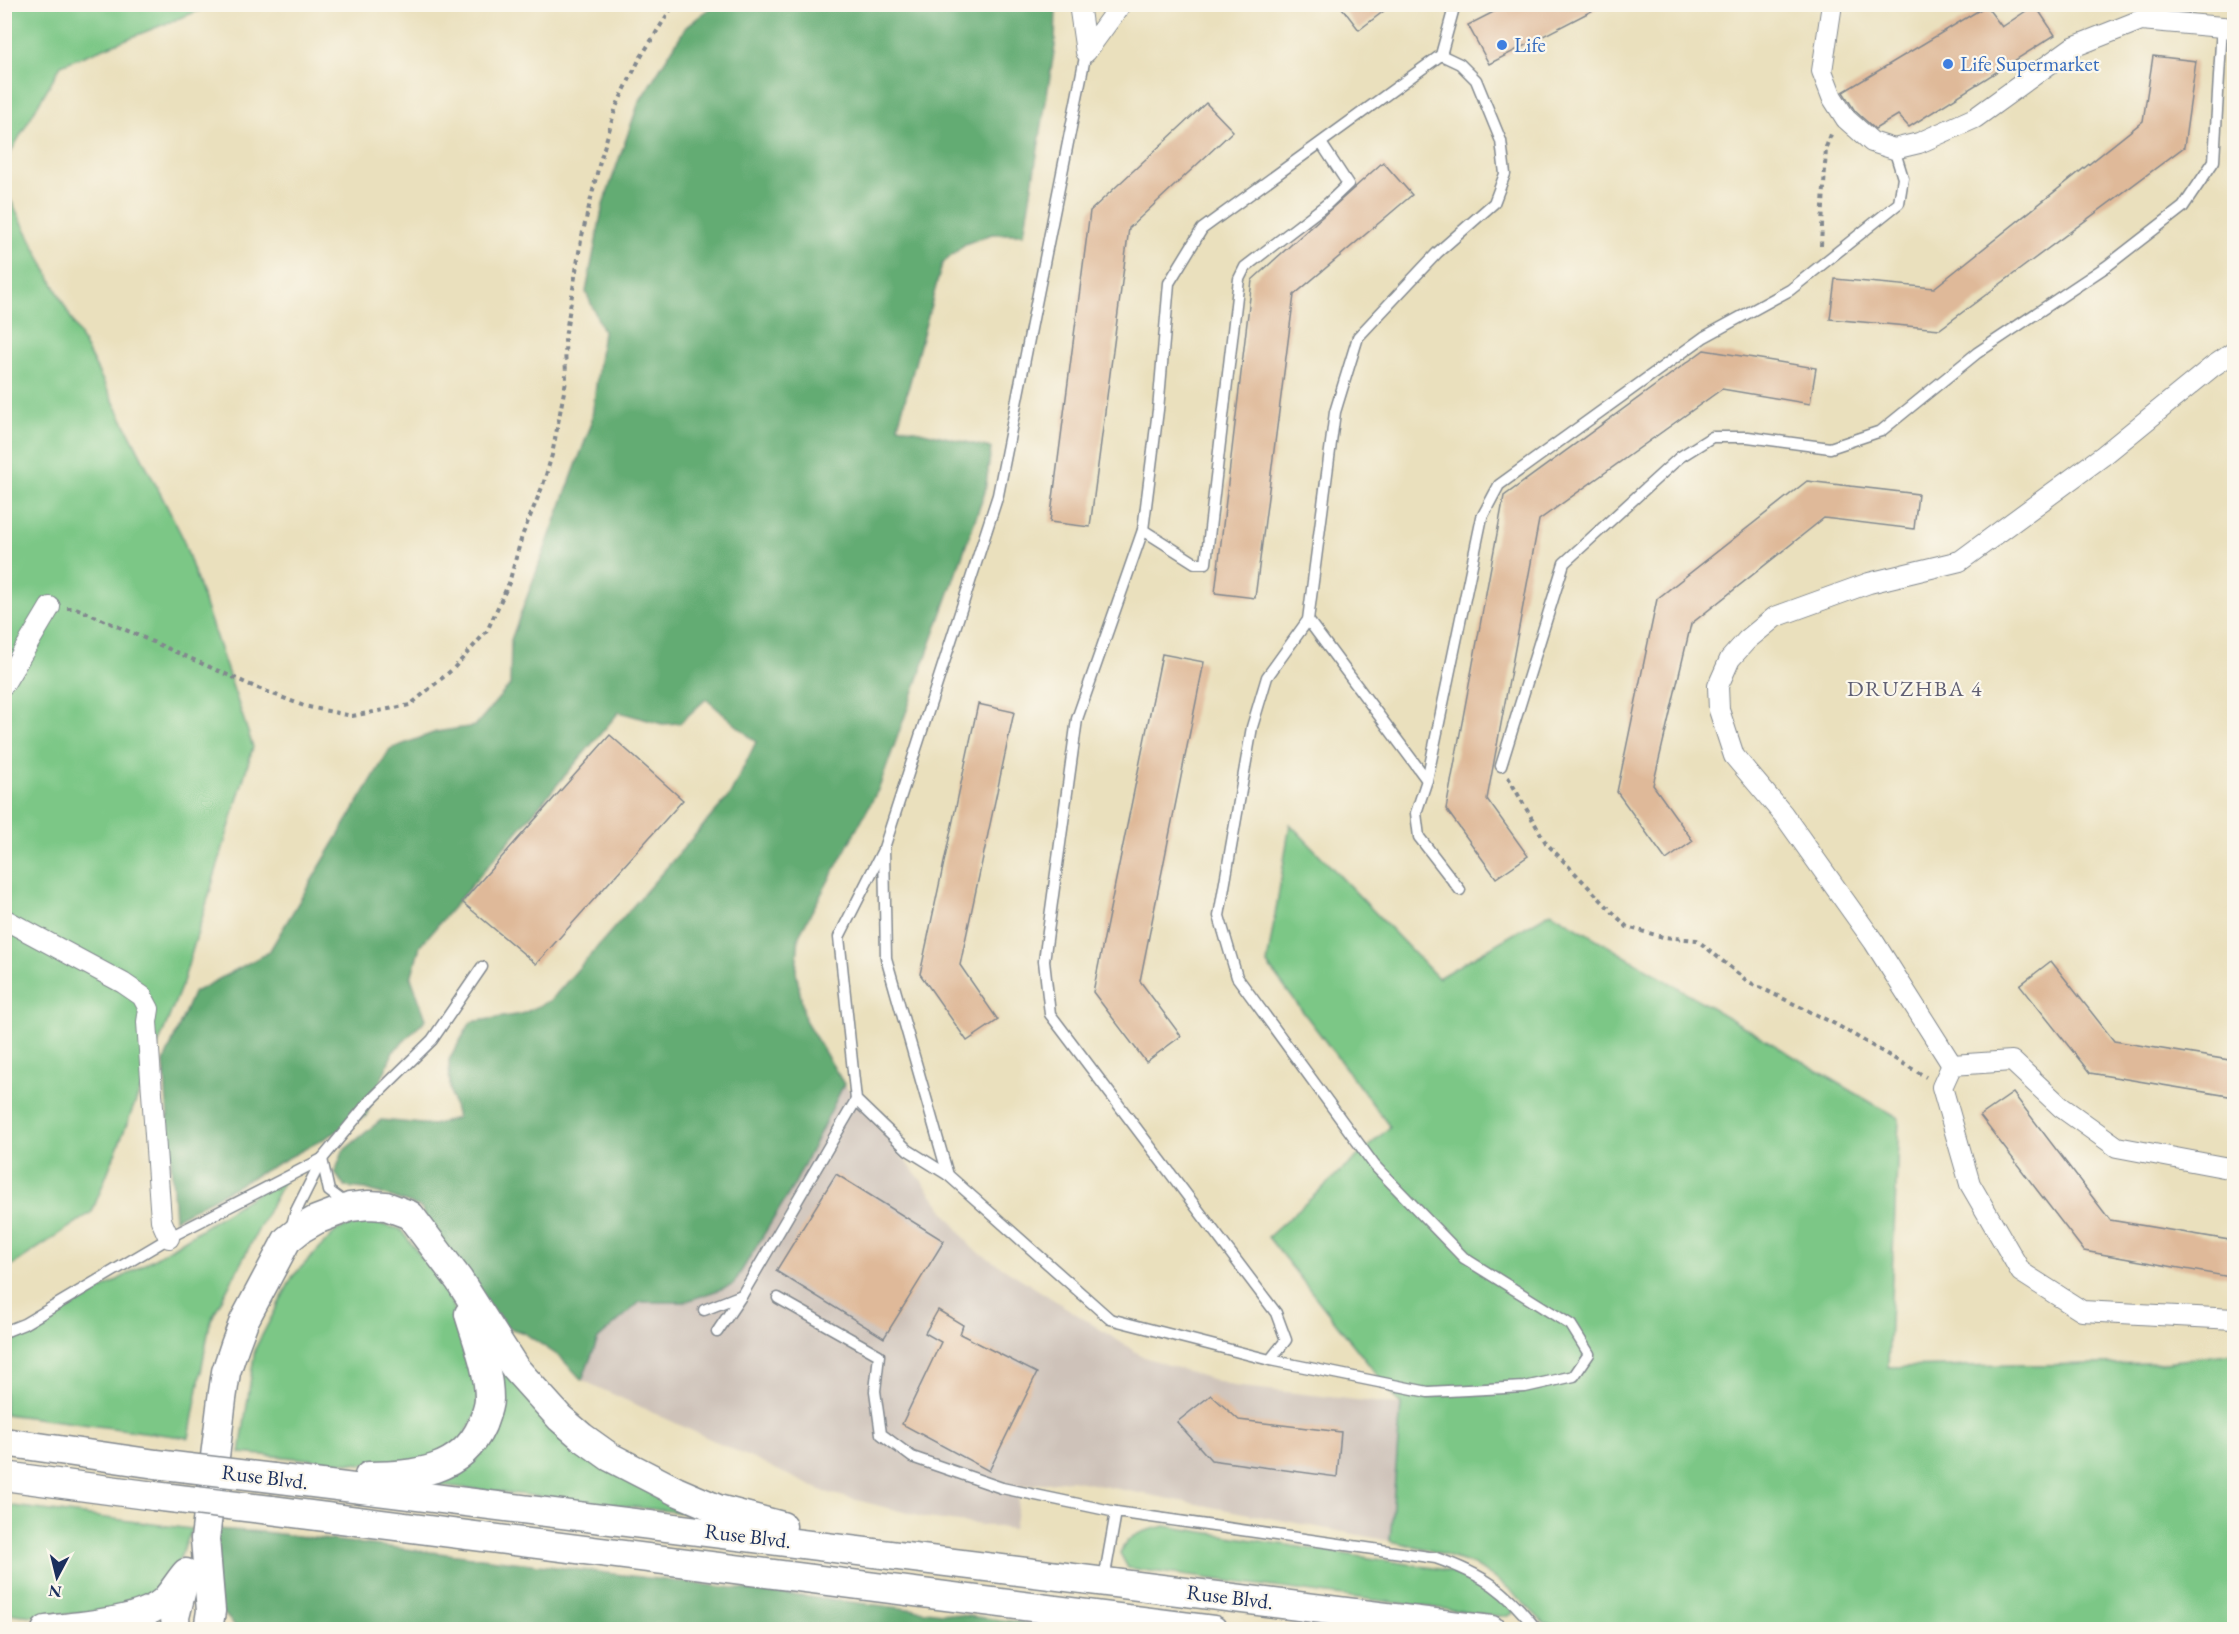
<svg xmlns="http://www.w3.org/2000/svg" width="2239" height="1634" font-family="'EB Garamond',serif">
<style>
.industrial{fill:#cec2b9}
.green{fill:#7bc786;stroke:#4b7b72;stroke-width:1.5}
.forest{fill:#64ac73;stroke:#406e68;stroke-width:1.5}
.building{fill:#dfb999}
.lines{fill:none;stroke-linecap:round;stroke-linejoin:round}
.lane-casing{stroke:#82888e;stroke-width:13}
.street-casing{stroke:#82888e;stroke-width:22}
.secondary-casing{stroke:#82888e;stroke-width:31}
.path{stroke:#82888e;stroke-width:4;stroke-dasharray:4.5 4.5;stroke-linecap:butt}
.lane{stroke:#fff;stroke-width:10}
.street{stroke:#fff;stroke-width:20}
.secondary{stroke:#fff;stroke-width:28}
.secondary-bridge-casing{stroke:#82888e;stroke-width:31;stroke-linecap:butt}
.secondary-bridge{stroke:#fff;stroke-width:28}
.shop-dot{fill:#3f7fe0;stroke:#fbf7ec;stroke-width:2}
.labels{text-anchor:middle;stroke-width:4.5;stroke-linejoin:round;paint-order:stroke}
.shop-label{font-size:21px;fill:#366cbe;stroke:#fbf7ec;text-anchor:start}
.street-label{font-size:21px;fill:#1b2f5e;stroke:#fbf7ec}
.neighbourhood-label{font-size:22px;letter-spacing:1.5px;fill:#605f73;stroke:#fbf7ec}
</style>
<rect width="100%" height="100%" fill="#fbf7ec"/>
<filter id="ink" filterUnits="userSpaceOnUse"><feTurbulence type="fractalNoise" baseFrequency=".0167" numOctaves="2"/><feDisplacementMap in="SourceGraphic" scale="12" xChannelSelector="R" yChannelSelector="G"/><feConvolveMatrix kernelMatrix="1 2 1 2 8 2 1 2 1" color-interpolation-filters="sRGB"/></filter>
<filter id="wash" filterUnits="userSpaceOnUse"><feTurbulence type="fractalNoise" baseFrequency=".008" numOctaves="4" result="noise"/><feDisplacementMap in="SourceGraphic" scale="24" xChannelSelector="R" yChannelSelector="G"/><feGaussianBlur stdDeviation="1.35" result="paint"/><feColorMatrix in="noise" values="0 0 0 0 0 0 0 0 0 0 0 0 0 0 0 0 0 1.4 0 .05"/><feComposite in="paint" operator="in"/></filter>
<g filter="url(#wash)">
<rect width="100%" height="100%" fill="#eae0bd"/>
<!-- industrial -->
<path class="industrial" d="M844,1084l81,101 47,63 172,109 89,29 168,19 -11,136 -319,-61 -50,6 -7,43 -87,-11 -102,-26 -243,-112 16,-41 42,-37h44l110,-117z"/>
<!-- green -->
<g class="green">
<path d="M5,4h208v1l-152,60 -56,97z"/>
<path d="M4,187l178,349 71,211 -70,235 -91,230 -87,58z"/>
<path d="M1290,824l148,154 113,-66 348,207 -11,248 271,-4 75,-10v276h-649l-40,-5 -37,-36 -34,-23 -51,-17 -33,-7 11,-136 -133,-168 122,-110 -123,-163z"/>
<path d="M288,1173l-78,149 -21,116 -184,-24 -1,-67 166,-98z"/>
<path d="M366,1221l34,8 47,61 31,90 -1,33 -16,28 -28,20 -36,6 -157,-14 15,-104 38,-73 44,-46z"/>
<path d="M488,1341l26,39 191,135 -285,-32 52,-23z"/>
<path d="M5,1505l187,24 -23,55 -33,23 -93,10 -38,-4z"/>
<path d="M1165,1526l275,43c33,8 46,18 73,38v6l-5,3h-10l-370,-48 -8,-15c8,-20 26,-23 45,-27z"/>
</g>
<!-- forest -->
<g class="forest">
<path d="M714,5h342l-1,41 -31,188h-32l-27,10 -23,20 -44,162 93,22 -6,44 -106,296 -80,147 -3,36 9,49 39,64 -50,101 -61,100 -49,17h-44l-42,37 -16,41 -22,-23 -36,-24 -32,-11 -72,-115 -54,-18 -21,-2 -10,-14 8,-22 38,-31 52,5 24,-7 -7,-29 -1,-29 22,-38 51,-8 29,-14 179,-205 26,-53 -50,-43 -26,24 -18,1 -43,-12 -199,234 -9,32 15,41 -33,33 -27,64 -191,103 -11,-157 29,-69 76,-41 121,-203 46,-17 39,-6 35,-41 1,-45 80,-215 12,-94 -17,-39 17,-87 36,-103 47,-75z"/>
<path d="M215,1529l48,3 813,97 -837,1 -24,-26z"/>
</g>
<g id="blocks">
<!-- building -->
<g class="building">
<path d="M1339,4h54l-34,26z"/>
<path d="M1509,4h96l-116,60 -21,-39z"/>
<path d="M2035,5l20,30 -146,92 -11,-12 -23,14 -20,-18 -12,-19 143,-86 16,21z"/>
<path d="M2153,56l43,5 -12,86 -244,182 -110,-10 5,-40 99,9 209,-167z"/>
<path d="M1206,103l27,28 -104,97 -39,299 -40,-5 40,-311z"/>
<path d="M1383,162l29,33 -118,100 -39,303 -40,-5 37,-313z"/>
<path d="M1704,350l112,18 -6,36 -88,-15 -183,131 -52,279 41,57 -32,22 -50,-69 58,-313z"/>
<path d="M1807,481l111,13 -4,35 -90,-11 -133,106 -38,161 40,56 -27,19 -49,-68 40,-193z"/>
<path d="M1162,654l42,8 -64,319 41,55 -35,26 -53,-70z"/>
<path d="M978,704l36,8 -54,253 38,55 -31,21 -47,-67z"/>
<path d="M610,735l73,65 -147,164 -74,-62z"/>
<path d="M2051,961l63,80 121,20v36l-145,-24 -70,-88z"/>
<path d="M2013,1093l97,127 125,21v12l-5,24 -146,-26 -104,-135z"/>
<path d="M836,1174l108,67 -60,97 -108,-67z"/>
<path d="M938,1310l25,15 -3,9 77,39 -48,98 -87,-47 39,-82 -16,-9z"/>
<path d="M1211,1395l28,25 102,12 -4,45 -126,-17 -34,-38z"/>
</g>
</g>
</g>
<g filter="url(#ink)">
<use href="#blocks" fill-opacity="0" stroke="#82888e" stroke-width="1.5"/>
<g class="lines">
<!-- lane casing -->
<g class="lane-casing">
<g id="lane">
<path d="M1086,52l-88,443 -114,353 2,110 62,217 162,144 160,41 16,-20 -10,-27 -226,-299 -6,-53 33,-242 66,-189 15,-120 11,-127 33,-54 239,-174 14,-51"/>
<path d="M1143,530l52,33h11l33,-284 6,-12 82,-63 21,-20 -27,-41"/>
<path d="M1308,620l119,160"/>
<path d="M1501,766l63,-203 116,-106 32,-20h36l82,11 51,-17 96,-78 130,-87 76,-59 31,-46 8,-135"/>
<path d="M883,850l-44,87 17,163 52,50 40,25"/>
<path d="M1460,890l-41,-53 -3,-24 11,-33 55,-263 17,-32 205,-148 86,-47 109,-87 4,-25 -9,-29"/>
<path d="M291,1228l5,-17 26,-52 47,-57 63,-62 50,-73"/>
<path d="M778,1298l101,57 -4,36 6,43 31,23 90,31 114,24 320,46c48,17 70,32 101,72"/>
<path d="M704,1310l38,-15"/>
<path d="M4,1332l20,-8 150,-89 148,-76 7,32 19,14"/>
<path d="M717,1332l25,-37 114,-195"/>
<path d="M1270,1360l158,32 97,-5 49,-11 15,-22 -18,-29 -107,-67 -89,-92 -138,-189 -18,-61 33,-189 15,-50 41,-57 27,-208 23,-75 79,-84 57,-50 11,-29 -4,-33 -25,-61 -16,-16 -19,-9"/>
<path d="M1104,1580l12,-68"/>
</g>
</g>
<!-- street casing -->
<g class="street-casing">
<g id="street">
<path d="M1079,4l7,48 35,-48"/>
<path d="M1832,4l-10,67 10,26 14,22 26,23 22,7 25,-6 56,-25 98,-71 68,-27 93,8"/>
<path d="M4,684l46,-77"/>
<path d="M4,919l119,64 19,13 7,13 -2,13 14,198 8,18"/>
<path d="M1952,1065l-78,-123 -91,-128 -49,-58 -15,-46 -1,-24 12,-27 17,-19 28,-23 94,-34 91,-22 144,-106 108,-88 22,-15"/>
<path d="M1952,1065l-10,22 28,97 51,88 61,39 152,8"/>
<path d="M1952,1065l60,-4 49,46 56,40 117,22"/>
</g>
</g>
<!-- secondary casing -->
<g class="secondary-casing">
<g id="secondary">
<path d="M4,1442l152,22"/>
<path d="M4,1476l150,20"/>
<path d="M369,1476c45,-1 92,-3 113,-51 3,-8 7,-18 7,-26 0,-29 -12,-58 -20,-85"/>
<path d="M273,1478l1218,152"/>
<path d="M271,1510l942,120"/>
<path d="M46,1630c31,-4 92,-7 117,-28 8,-7 15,-20 23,-29"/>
<path d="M176,1630l-1,-13 9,-36"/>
<path d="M208,1630l3,-19 -6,-72 17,-140 4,-27 9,-27 9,-24 43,-81 15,-12 14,-8 34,-13 19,-2 17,1 24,9 49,65 56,88 45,50 22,19 28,20 66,34 42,18 64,17"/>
</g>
</g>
<!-- path -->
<g class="path">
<path d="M1821,246l5,-99 6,-15"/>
<path d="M67,608h9l179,79 49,19 48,10 58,-11 43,-36 34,-38 22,-48 13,-47 21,-51 9,-30 14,-74 -1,-43 16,-98 18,-75 17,-58 23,-47 35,-56"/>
<path d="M1508,777l38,66 81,84 36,10 34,3 50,41 88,43 91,53"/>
</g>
<!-- lane -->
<use href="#lane" class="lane"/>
<!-- street -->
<use href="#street" class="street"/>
<!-- secondary -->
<use href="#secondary" class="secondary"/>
<!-- secondary-bridge casing -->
<g class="secondary-bridge-casing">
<g id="secondary-bridge">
<path d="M156,1464l117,14"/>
<path d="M154,1496l117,14"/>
</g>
</g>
<!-- secondary-bridge -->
<use href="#secondary-bridge" class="secondary-bridge"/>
</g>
</g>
<!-- markers -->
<g class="shop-dot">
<circle cx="1502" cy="45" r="6"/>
<circle cx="1948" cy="64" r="6"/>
</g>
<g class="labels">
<!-- shop labels -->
<g class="shop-label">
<text x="1514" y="52">Life</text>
<text x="1960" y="71">Life Supermarket</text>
</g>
<!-- street labels -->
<g class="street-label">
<text transform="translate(265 1477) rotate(7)" y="7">Ruse Blvd.</text>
<text transform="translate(748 1536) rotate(7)" y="7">Ruse Blvd.</text>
<text transform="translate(1230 1597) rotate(7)" y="7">Ruse Blvd.</text>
</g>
<!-- neighbourhood labels -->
<g class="neighbourhood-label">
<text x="1915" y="696">DRUZHBA 4</text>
</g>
</g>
<!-- margin -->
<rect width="2239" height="1634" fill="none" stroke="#fbf7ec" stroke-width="24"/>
<!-- north arrow -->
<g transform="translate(57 1577) rotate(187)" stroke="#fbf7ec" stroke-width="4.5" paint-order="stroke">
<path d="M0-4.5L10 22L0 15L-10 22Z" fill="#1b2f5e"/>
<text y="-9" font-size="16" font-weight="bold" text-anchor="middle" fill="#1b2f5e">N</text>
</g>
</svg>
